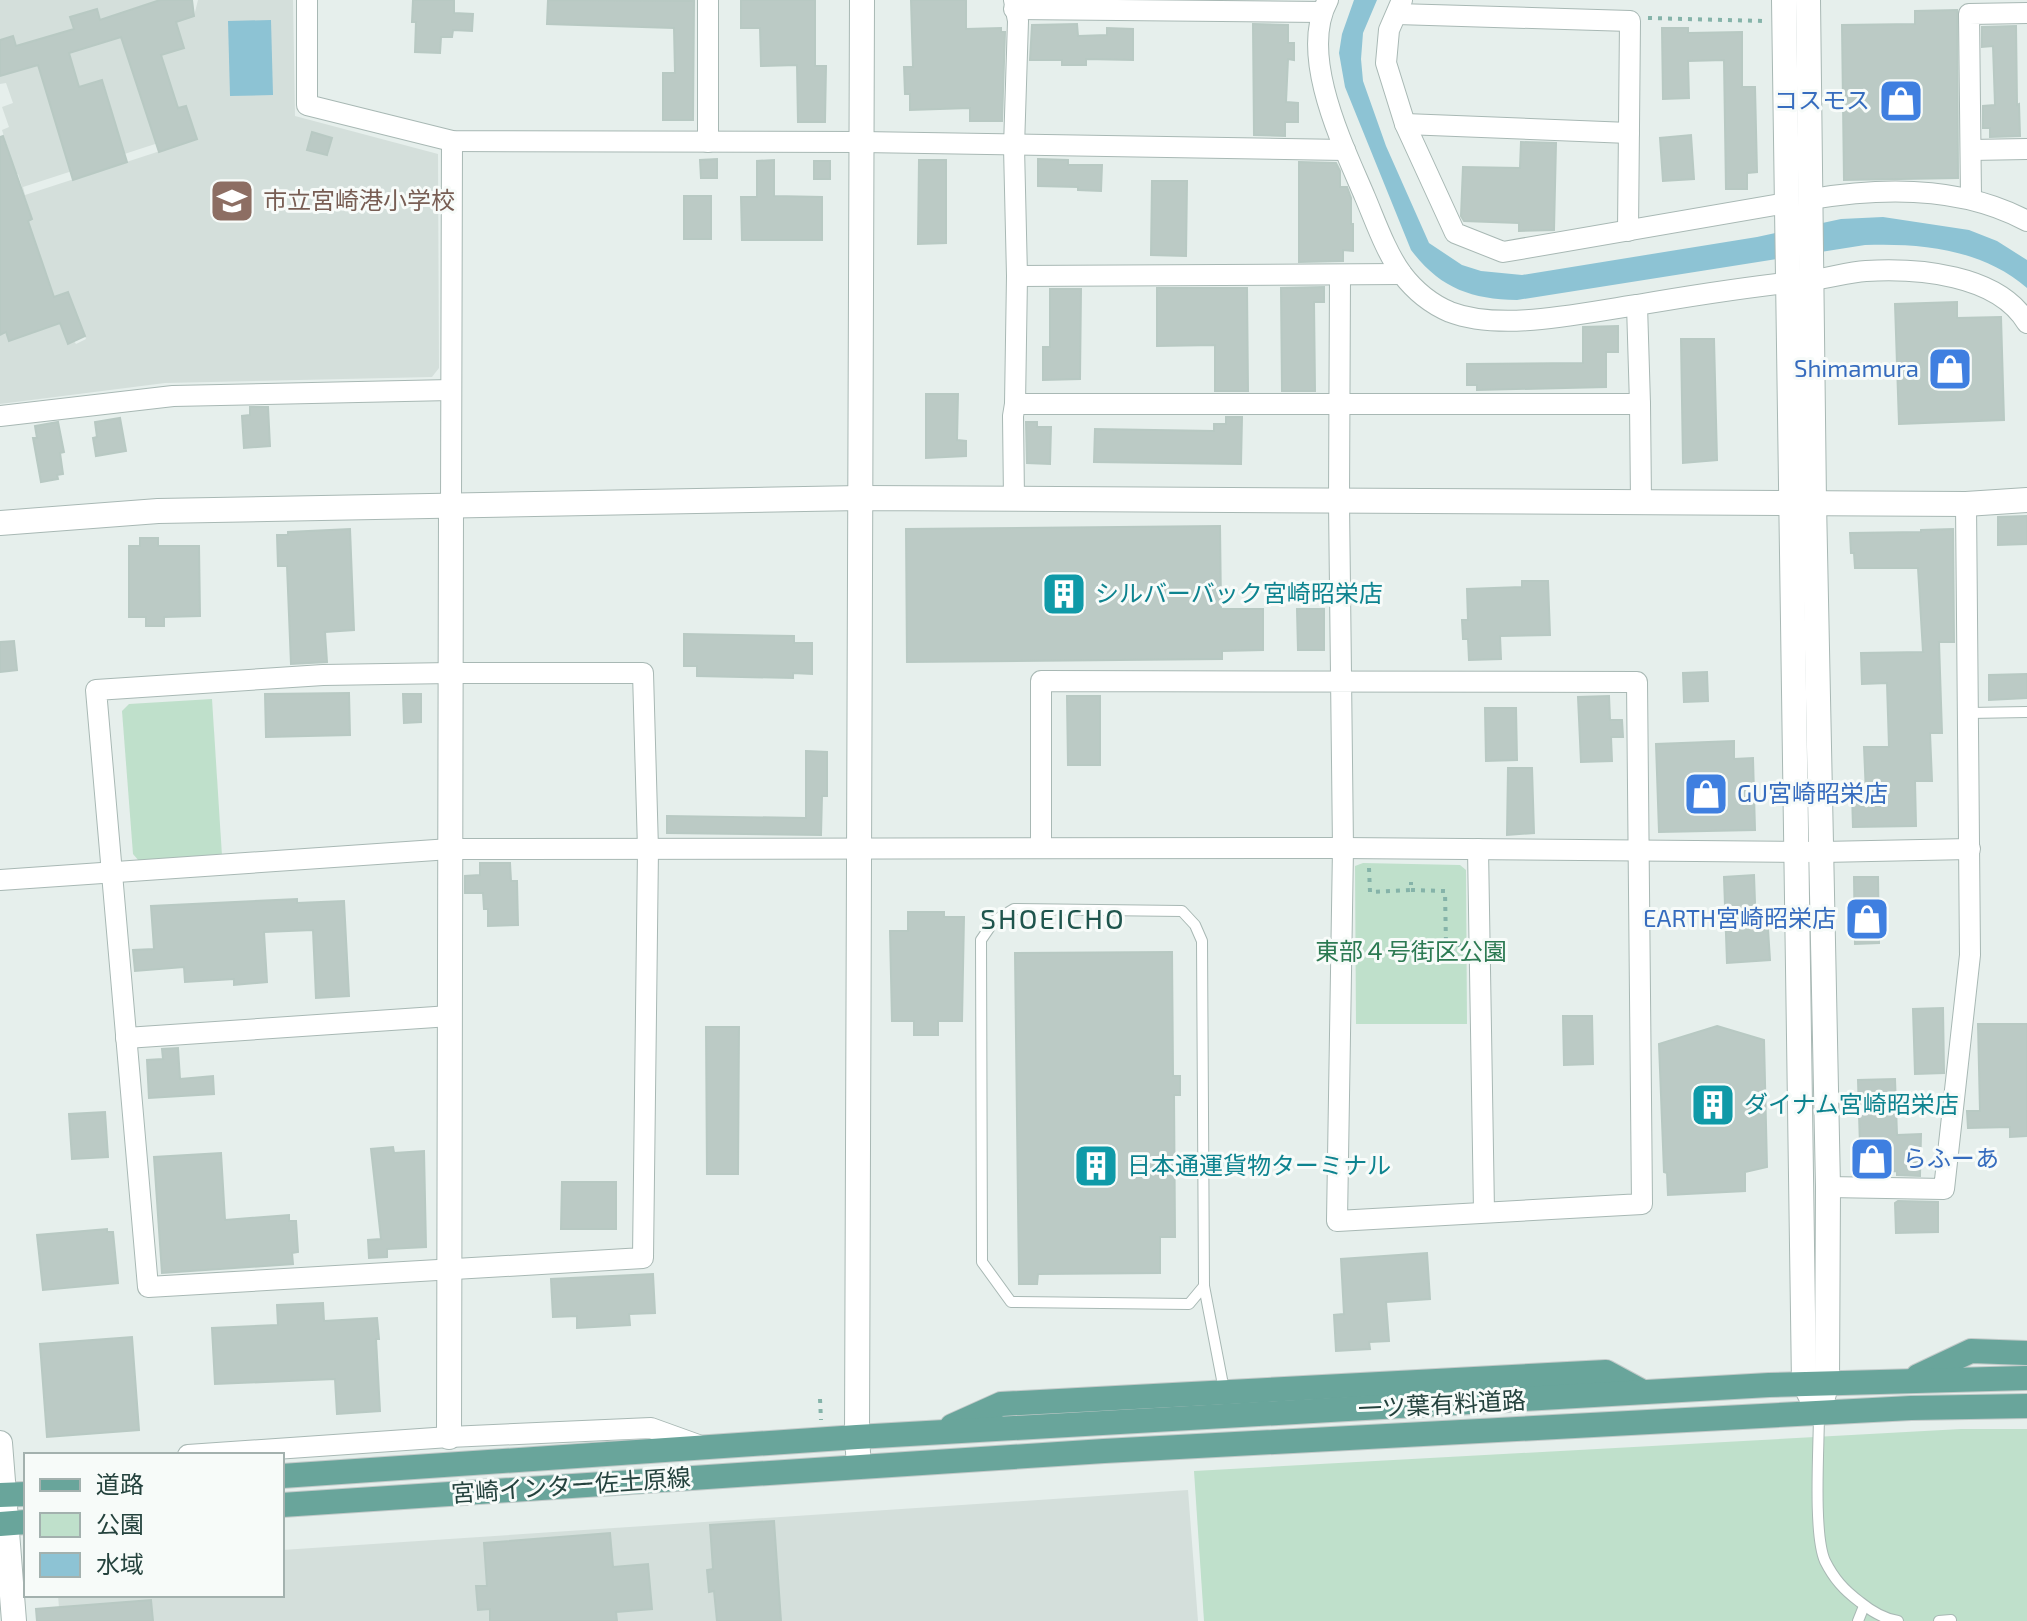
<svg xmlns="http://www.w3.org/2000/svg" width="2027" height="1621" font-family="'Exo 2','Noto Sans JP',sans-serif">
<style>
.built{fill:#d4dfdb;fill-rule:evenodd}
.green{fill:#bfe0cb}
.water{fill:#8dc3d4}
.building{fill:#bbcac5;stroke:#b8c9c3;stroke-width:2}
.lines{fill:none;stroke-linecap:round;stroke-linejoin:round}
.service-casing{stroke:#a8b8b4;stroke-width:12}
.minor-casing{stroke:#a8b8b4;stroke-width:22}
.tertiary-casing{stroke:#a8b8b4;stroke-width:26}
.primary-casing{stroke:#c2cac9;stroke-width:26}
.path{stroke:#85b3a9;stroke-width:4;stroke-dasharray:4 6;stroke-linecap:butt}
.service{stroke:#fff;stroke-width:10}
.minor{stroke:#fff;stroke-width:20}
.tertiary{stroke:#fff;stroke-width:24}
.primary{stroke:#69a59b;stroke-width:24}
.labels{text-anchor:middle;stroke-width:6;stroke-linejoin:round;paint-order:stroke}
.shop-label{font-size:24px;fill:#366cbe;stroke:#f7fbf9;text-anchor:end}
.education-label{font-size:24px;fill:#785e54;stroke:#f7fbf9;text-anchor:start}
.culture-label{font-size:24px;fill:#0d838f;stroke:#f7fbf9;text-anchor:start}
.park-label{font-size:24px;fill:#2c7a52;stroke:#f7fbf9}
.street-label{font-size:24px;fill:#24423d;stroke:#f7fbf9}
.quarter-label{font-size:28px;letter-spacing:2px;fill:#1f554d;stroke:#f7fbf9}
</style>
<rect width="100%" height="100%" fill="#e6efec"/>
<!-- built -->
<g class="built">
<path d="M0,0h159l8,3 2,-3 25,16 4,-16h95l2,116 143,38 1,214 -7,9 -267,6 -165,21v-69l50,-9 -2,-48 -19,-53 -7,-3 10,-3 -14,-45 -10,3 7,-6 -13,-41 7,-3 -7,-20 11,-4 -7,-20 -6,1v-8l35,-10 -15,-8 -7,-21 -13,3zM145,5l40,125 -29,10 -41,-125zM63,33l16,54 24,-6 6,20 -20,6 -58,-65zM186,106l11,33 -172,56 -2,-8 166,-54zM312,133l20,5 -4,17 -21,-5zM68,292l18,47 -10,5 -2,-3z"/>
<path d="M1188,1490l10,131h-1138l-2,-26h224v-45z"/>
</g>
<!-- green -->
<g class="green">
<path d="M212,699l10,157 -83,5 -6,-7 -11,-143 7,-7z"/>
<path d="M1363,863l97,2 6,5 1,154h-111l-1,-158z"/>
<path d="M1961,1429h66v192h-823l-10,-150z"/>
</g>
<!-- water -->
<g class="water">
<path d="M1354,0h23l-14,33 -2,26 2,22 23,65 43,97 33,22 19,6 41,4 235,-38 84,-18 42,-2 86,13 28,11 30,19v28c-45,-39 -105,-45 -162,-43l-348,55c-47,-1 -77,-12 -106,-50l-66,-163 -6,-34 3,-19z"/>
<path d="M271,20l2,75 -43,1 -2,-75z"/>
</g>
<!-- building -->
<g class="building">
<path d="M160,0h32l2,16 -18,6 8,26 -23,7 17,53 8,-2 11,33 -38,13 -38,-115 -52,16 10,34 23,-7 25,82 -54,18 -35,-115 -38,11v-36l13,-4 3,10 58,-17 -4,-12 27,-8 3,11z"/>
<path d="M413,0h41v13l19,1 -1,17 -19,-1 -1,7h-11l-1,16 -25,-1 1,-30h-4z"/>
<path d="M548,0l146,1 -1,119h-30v-47h12l-1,-45 -127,-4z"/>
<path d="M741,0h74v66h11l-1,56h-27l-1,-57 -36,1 -1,-38h-19z"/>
<path d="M911,0h55v29l35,-1v4h4l-3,89h-32v-13l-60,2v-16h-5l-1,-27h9z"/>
<path d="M1957,10l1,168 -114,2 -2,-155 73,-1v-13z"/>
<path d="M1077,24l1,12 29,-1v-7l26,1v31l-47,-1v6h-24v-5h-32l2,-35z"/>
<path d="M1253,24l35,1v18h6v17l-6,-1 -2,43 12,1v19h-13v14l-31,-1z"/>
<path d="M2016,26l1,79 2,-1 1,32 -30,1v-9h-7v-22l12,-1 -2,-59 -11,1v-20z"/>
<path d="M1662,28h26v5l54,-1v55h13l2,85 -10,1v16h-21l-2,-129 -36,1 1,37 -26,1z"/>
<path d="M312,132l20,6 -5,17 -20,-5z"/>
<path d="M1691,135l3,44 -31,2 -3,-43z"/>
<path d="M3,136l29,83 -4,2 26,76 14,-5 17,44 -17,8 -8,-21 -51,18 -3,-9 -6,3v-198z"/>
<path d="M1521,142l35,1 -2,87 -35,1v-8l-55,-2 -3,-5 2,-49 57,1z"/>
<path d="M717,159v19h-16l-1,-18z"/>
<path d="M1038,159l30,1v5h34l-1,26 -23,-1v-3l-40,-1z"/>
<path d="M774,160v36l48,1v43h-80l-1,-43h16v-36z"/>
<path d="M919,160h27v83l-28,1z"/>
<rect x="814" y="161" width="16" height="18"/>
<path d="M1299,162l37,1 4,8v16h7l4,11v26h2v27l-10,-1v11l-44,1z"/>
<path d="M1152,181h35l-1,75 -35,-1z"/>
<rect x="684" y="196" width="27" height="43"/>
<path d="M1324,287v15h-10l1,89h-33l-1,-103z"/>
<path d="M1157,288h90l1,103h-33v-46l-58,1z"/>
<path d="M1050,289h31l-1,90 -37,1v-33h7z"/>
<path d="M1957,302v16l44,-1 3,103 -105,4 -4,-120z"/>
<path d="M1618,326v26h-12v35l-129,3v-5h-10v-21l116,-1v-36z"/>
<path d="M1681,339h33l3,121 -34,3z"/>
<path d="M926,394h32l-1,46 9,1v15l-40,2z"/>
<path d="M250,407h18l2,39 -26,2 -2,-32 8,-1z"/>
<path d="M1226,417h16l-1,47 -147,-2 1,-33 119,2v-7h12z"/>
<path d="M120,418l6,33 -30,5 -3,-18 4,-1 -2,-15z"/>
<path d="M58,422l6,30 -4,1 3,21 -6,1 1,4 -17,3 -8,-44h4l-2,-12z"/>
<path d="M1026,422h11v5h14l-1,37 -23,-1z"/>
<path d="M2027,516v28l-29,1v-28z"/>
<path d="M1220,526l1,83h42v41l-41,1v8l-315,3 -1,-133z"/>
<path d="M350,529l4,101 -29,2 2,30 -36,2 -4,-98h-9l-1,-31h11v-3z"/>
<path d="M1953,529l1,113h-15l3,91h-12l2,48h-17l1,45 -63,1 -1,-33h14l-2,-47h25l-2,-64 -25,1 -1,-31 62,-1 -5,-84h-63l-1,-15h-3l-1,-20 71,-1v-2z"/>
<path d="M140,538h18v8h41l1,70 -36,1v9h-18v-9h-17v-71h11z"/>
<path d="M1522,581h26l2,54 -50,1 1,23 -32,1 -1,-21h-5l-1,-19h6l-1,-31 55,-2z"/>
<path d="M1297,609h27v41h-26z"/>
<path d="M684,634l110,2v7h18v31l-19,-1v5l-96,-2v-10h-13z"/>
<path d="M14,641l3,29 -17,2v-30z"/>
<path d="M1707,672l1,29 -24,1 -1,-29z"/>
<path d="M2027,674v24l-38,2v-25z"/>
<path d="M349,693l1,42 -84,2 -1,-43z"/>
<path d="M403,694h18v28l-17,1z"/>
<path d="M1067,696h33v69h-32z"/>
<path d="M1609,696l1,24h12l1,17h-12l1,24 -31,1 -3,-65z"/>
<path d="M1485,708h31l1,52 -31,1z"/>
<path d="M1734,741v18l19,-1 2,72 -96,2 -3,-88z"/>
<path d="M806,751l21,1v44h-5l-1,39 -154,-2v-17l139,2z"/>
<path d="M1508,768h24l2,65 -27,2z"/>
<path d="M480,863h30l1,18h6l1,44 -30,1v-17h-4l-1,-16h-18v-17l15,-1z"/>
<path d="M1754,875l2,55 12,-1 2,31 -43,3 -3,-86z"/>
<path d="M1854,877h24l1,66 -24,1z"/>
<path d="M297,899v4l47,-2 5,95 -33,2 -3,-68 -49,2 3,50 -33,3v-6l-49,3 -1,-15 -49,4 -2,-21 21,-1 -3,-43z"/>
<path d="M908,912h36v5h20l-2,104h-24v14h-24v-14h-22l-2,-90h18z"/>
<path d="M1172,952l1,124h7v19h-6l1,142h-15v36l-122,1 -1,10h-18l-4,-331z"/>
<path d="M1943,1008l1,65 -29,1 -2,-65z"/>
<path d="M1563,1016h29l1,48 -29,1z"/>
<path d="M1978,1024h49v112l-17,1v-10l-42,1 -1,-17h13z"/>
<path d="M1717,1026l47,14 3,127 -22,5v19l-77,4 -1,-22 -3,-1 -5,-128z"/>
<path d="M706,1027h33l-1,147h-31z"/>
<path d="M178,1048l2,31 33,-3 1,18 -65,4 -2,-38 16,-1 -1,-10z"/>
<path d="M1895,1079l2,56 24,-1 -1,42 -23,-1v-4l-31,2 -2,-27h-4l-2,-66z"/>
<path d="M105,1112l3,45 -36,2 -3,-45z"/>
<path d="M393,1147l1,6 30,-2 2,96 -39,2v8l-18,1 -1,-18 13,-1 -10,-90z"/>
<path d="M221,1153l4,67 64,-5v6h7l2,31 -6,1 1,11 -131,9 -8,-116z"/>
<path d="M562,1182h54v47h-55z"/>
<path d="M1898,1201l40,1v30l-42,1 -1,-30z"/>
<path d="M107,1229v3h6l5,51 -75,7 -6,-55z"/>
<path d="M1427,1253l3,46 -44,3 3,39 -20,1 1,7 -34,2 -2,-36 10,-1 -3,-55z"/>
<path d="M653,1274l2,39 -26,1 1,11 -53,3v-12l-24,1 -2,-38z"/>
<path d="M323,1303l1,18 53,-3 2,21h-3l4,72 -43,3 -2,-35 -120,5 -3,-56 66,-3 -1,-20z"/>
<path d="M132,1337l7,93 -92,7 -7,-93z"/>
<path d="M774,1521l7,100h-64l-3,-30 -5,1 -2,-22 6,-1 -3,-44z"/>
<path d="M610,1533l3,34 35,-3 4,45 -36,3 1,9h-127v-12l-12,1 -2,-24h11l-3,-43z"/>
<path d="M151,1600l2,21h-116l-1,-12z"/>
</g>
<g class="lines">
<!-- service casing -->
<g class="service-casing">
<g id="service">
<path d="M1969,713l58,-1"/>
<path d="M1204,1286l-15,18 -178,-2 -29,-40 -1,-322 13,-19 20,-12 168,2 13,14 7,16 2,345 20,104"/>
<path d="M1819,1413c0,33 -6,121 6,148 9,18 19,29 35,41 11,9 25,17 38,19"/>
<path d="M1858,1621l6,-15"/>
<path d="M1939,1621l12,-1"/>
</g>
</g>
<!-- minor casing -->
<g class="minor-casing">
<g id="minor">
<path d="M307,0v105l145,36 410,1 483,8"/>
<path d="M708,0v142"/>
<path d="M1014,0l4,21 -4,126 3,129 -2,128 -2,12 1,83"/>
<path d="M1328,0c-30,55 15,145 37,197 11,26 21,55 37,77 13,17 29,30 48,38 52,20 132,1 187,-7"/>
<path d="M1402,0l-13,30 -3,33 19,61 50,109 48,19 284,-49"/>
<path d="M1014,9l308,3"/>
<path d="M1397,14l233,7 -2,210"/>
<path d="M1405,124l224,9"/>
<path d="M1971,150l56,-1"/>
<path d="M1971,198l-2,-184 58,-1"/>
<path d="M1812,199c71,-12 150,-13 215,22"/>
<path d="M1017,276l385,-2"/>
<path d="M1015,404h625l-3,-99c58,-10 116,-19 175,-25 18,-2 36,-8 54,-9 51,-3 132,3 161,52"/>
<path d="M1640,404l1,98"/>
<path d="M0,416l173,-20 278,-6"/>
<path d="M451,507l1,-366"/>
<path d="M451,673h192l5,176 -5,409 -495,29 -52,-597 227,-15z"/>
<path d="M1041,848v-167l596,1 5,522 -305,17 6,-373 -4,-346 1,-227"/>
<path d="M1478,849l6,362"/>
<path d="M0,880l450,-31 893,-1 479,4 148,-3"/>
<path d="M126,1038l324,-22"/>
<path d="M1828,1187l116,2 26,-234 -4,-451"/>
<path d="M188,1455l261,-18 202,-9 50,18"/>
</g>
</g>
<!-- tertiary casing -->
<g class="tertiary-casing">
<g id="tertiary">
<path d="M1784,0l20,1383 15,30"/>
<path d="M1808,0l6,502 14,685 -1,195 -5,19"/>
<path d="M0,523l158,-12 703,-13 1105,6 61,-4"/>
<path d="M449,1437l2,-930"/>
<path d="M0,1443l14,178"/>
<path d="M859,1467l-2,-30 5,-1437"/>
</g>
</g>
<!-- primary casing -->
<g class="primary-casing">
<g id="primary">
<path d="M1918,1376l53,-25 56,2"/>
<path d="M952,1426l49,-22 605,-32 37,20"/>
<path d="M282,1476l575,-39 912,-52 258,-7"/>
<path d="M0,1495l26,-1"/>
<path d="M282,1505l822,-54 807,-43 116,-2"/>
<path d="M0,1524l26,-2"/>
</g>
</g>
<!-- path -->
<g class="path">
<path d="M1648,18l115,3"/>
<path d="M1369,868l1,24 41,-2v-8"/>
<path d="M1411,890l34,1 1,54h15"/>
<path d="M820,1399l1,21"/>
</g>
<!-- service -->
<use href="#service" class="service"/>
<!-- minor -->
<use href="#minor" class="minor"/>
<!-- tertiary -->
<use href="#tertiary" class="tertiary"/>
<!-- primary -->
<use href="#primary" class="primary"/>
</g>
<!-- icons -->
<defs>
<g id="shop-square" transform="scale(2.3)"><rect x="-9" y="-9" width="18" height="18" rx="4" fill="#3f7fe0" stroke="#f7fbf9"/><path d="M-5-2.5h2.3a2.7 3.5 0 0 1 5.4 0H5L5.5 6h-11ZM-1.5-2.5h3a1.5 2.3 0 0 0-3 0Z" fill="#fff"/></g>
<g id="school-square" transform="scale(2.3)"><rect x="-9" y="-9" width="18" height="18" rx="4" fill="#8d6e63" stroke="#f7fbf9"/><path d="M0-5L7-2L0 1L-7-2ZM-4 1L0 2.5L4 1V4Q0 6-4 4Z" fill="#fff"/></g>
<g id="building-square" transform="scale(2.3)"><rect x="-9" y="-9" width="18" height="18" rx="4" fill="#0f9aa8" stroke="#f7fbf9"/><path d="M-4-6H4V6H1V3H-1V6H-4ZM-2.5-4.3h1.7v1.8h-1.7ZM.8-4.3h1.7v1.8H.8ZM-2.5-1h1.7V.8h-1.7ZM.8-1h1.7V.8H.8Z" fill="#fff"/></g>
</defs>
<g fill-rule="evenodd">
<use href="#shop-square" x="1901" y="101"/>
<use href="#school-square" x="232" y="201"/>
<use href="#shop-square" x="1950" y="369"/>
<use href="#building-square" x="1064" y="594"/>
<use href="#shop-square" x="1706" y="794"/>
<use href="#shop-square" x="1867" y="919"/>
<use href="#building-square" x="1713" y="1105"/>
<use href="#shop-square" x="1872" y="1159"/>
<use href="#building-square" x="1096" y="1166"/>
</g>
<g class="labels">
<!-- shop labels -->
<g class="shop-label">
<text x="1870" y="109">コスモス</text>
<text x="1919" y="377">Shimamura</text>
<text x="1737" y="802" text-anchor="start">GU宮崎昭栄店</text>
<text x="1836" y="927">EARTH宮崎昭栄店</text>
<text x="1903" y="1167" text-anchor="start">らふーあ</text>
</g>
<!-- education labels -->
<g class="education-label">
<text x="263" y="209">市立宮崎港小学校</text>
</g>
<!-- culture labels -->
<g class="culture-label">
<text x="1095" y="602">シルバーバック宮崎昭栄店</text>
<text x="1744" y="1113">ダイナム宮崎昭栄店</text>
<text x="1127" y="1174">日本通運貨物ターミナル</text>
</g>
<!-- park labels -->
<g class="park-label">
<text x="1411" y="960">東部４号街区公園</text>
</g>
<!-- street labels -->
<g class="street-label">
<text transform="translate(1442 1405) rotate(-3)" y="8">一ツ葉有料道路</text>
<text transform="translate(571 1486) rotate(-4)" y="8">宮崎インター佐土原線</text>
</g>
<!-- quarter labels -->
<g class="quarter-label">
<text x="1053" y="929">SHOEICHO</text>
</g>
</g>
<!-- legend -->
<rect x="24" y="1453" width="260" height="144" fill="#f7fbf9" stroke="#a3b1ae" stroke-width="2"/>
<rect x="40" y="1479" width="40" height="12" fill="#69a59b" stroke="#a3b1ae" stroke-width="2"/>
<text x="96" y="1493" font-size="24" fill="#24423d">道路</text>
<rect x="40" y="1513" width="40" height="24" fill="#bfe0cb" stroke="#a3b1ae" stroke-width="2"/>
<text x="96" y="1533" font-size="24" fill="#24423d">公園</text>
<rect x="40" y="1553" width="40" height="24" fill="#8dc3d4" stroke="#a3b1ae" stroke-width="2"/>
<text x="96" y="1573" font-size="24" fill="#24423d">水域</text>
</svg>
